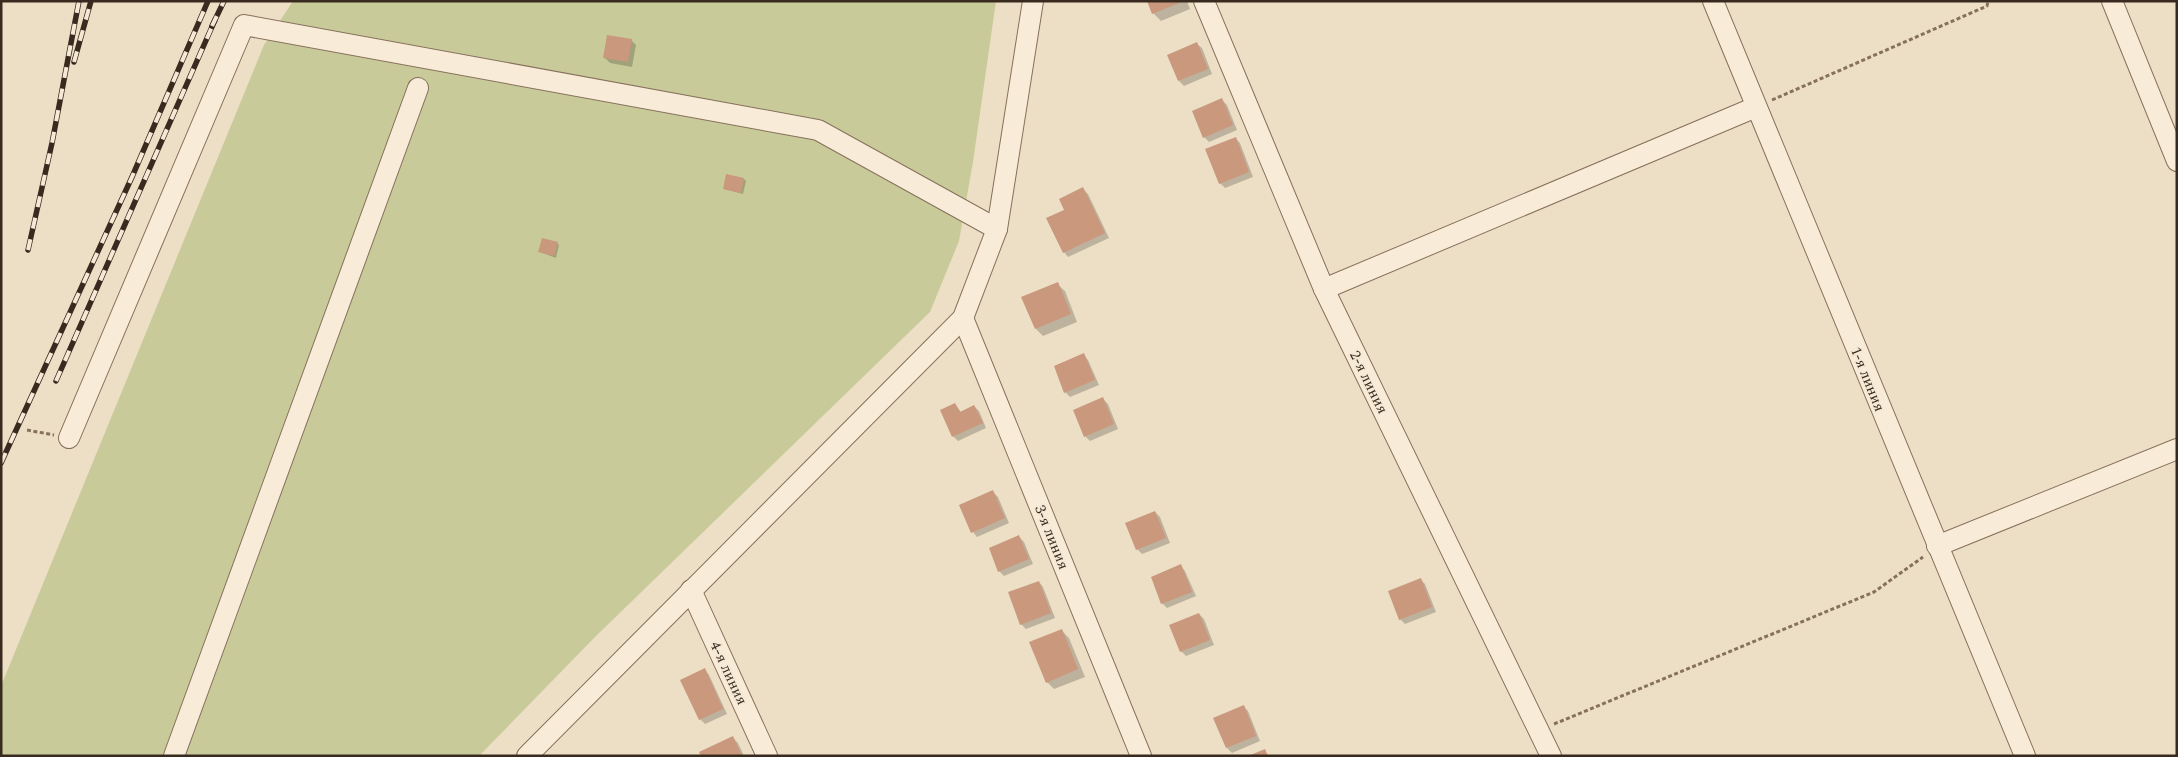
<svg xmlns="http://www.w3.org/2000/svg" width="2178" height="757" font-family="Spectral,serif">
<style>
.green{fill:#c8cb99}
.shadow{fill:#0003}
.building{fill:#ca987c}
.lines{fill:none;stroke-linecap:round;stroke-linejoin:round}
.minor-casing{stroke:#87705c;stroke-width:22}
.path{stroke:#87705c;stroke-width:3;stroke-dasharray:4 2.5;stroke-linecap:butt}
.minor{stroke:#f8ecd8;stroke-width:20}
.rail-casing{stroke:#382a1f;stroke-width:5.5}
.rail{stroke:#f5e9d5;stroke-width:4;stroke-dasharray:11;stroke-linecap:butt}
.labels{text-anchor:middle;stroke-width:4;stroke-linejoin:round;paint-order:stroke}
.street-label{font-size:15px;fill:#382a1f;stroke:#f5e9d5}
</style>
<rect width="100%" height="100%" fill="#eddfc5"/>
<!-- green -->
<path class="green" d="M293,1h703l-23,161 -14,79 -29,71 -335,325 -116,119h-478v-70l263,-641z"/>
<!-- shadow -->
<g class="shadow">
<path d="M1149,1h38l3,8 -29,12 -8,-8z"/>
<path d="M631,40l5,5 -4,22 -22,-4 -5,-5z"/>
<path d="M1197,44l5,4 10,26 -28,12 -5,-5z"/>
<path d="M1222,100l5,5 10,25 -28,12 -5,-5z"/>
<path d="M1235,138l5,5 13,34 -28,11 -5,-5z"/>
<path d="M744,179l2,2 -3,13 -19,-5z"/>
<path d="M1083,189l5,5 21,44 -41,19 -4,-5 2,-42z"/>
<path d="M557,243l2,2 -3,13 -16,-6z"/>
<path d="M1057,284l8,7 12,31 -34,14 -7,-7z"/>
<path d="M1084,355l4,5 11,25 -29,12 -5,-5z"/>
<path d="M1103,399l5,5 10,25 -28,12 -5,-5z"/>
<path d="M955,404l6,8 13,-6 5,5 7,17 -28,13 -5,-5z"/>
<path d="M993,492l5,5 11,26 -32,14 -4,-5z"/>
<path d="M1155,512l5,5 10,26 -28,11 -5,-5z"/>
<path d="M1019,537l5,5 9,22 -29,12 -5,-5z"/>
<path d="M1181,566l4,5 11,25 -29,12 -5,-5z"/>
<path d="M1420,579l5,5 11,28 -31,12 -5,-5z"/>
<path d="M1039,582l4,5 12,31 -29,11 -5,-5z"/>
<path d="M1199,614l5,5 10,26 -28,11 -5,-5z"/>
<path d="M1061,630l8,8 16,39 -31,12 -7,-7z"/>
<path d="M705,670l4,5 18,39 -22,10 -5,-5z"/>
<path d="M1243,706l5,5 12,30 -28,12 -5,-5 -12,-30z"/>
<path d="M733,738l5,5 6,13h-42z"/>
</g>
<!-- building -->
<g class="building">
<path d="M1147,1h37l-32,13z"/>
<path d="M607,35l25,4 -4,23 -25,-4z"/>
<path d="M1197,42l11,27 -30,12 -11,-26z"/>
<path d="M1222,98l11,27 -30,13 -11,-27z"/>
<path d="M1236,137l13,35 -30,12 -14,-35z"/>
<path d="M726,174l18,4 -3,15 -18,-4z"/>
<path d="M1083,187l22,46 -42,20 -17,-35 18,-8 -5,-11z"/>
<path d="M542,238l16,4 -4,14 -16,-4z"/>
<path d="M1058,282l13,32 -36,15 -14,-32z"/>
<path d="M1084,353l11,27 -31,13 -10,-27z"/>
<path d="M1103,397l11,27 -30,13 -11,-27z"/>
<path d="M955,403l5,9 14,-7 9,18 -31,14 -12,-27z"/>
<path d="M993,490l12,28 -34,15 -12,-28z"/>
<path d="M1155,511l11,27 -30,12 -11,-27z"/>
<path d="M1019,535l10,24 -31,13 -9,-24z"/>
<path d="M1181,564l11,28 -31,12 -10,-27z"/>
<path d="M1421,578l11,29 -33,13 -11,-29z"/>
<path d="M1039,581l12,32 -31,12 -12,-33z"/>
<path d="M1199,613l11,27 -30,12 -11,-27z"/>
<path d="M1062,629l16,40 -32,14 -17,-41z"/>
<path d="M705,668l18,41 -24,11 -19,-40z"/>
<path d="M1244,705l12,31 -30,12 -13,-30z"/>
<path d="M733,736l9,20h-41l-2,-4z"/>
<path d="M1265,749l3,7h-20z"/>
</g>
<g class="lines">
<!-- minor casing -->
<g class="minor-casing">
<g id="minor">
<path d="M1204,1l120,288 227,467"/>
<path d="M1713,1l312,755"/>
<path d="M2112,1l65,160"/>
<path d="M1324,289l432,-182"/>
<path d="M963,318l178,438"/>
<path d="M69,438l175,-413 574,105 179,99"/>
<path d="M1937,546l240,-97"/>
<path d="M691,590l76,166"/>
<path d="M174,756l244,-668"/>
<path d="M527,756l436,-438 34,-89 36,-228"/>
</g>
</g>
<!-- path -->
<g class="path">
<path d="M1772,100l215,-94 1,-5"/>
<path d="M27,430l27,5"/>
<path d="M1554,724l320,-132 49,-35"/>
</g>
<!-- minor -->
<use href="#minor" class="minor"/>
<!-- rail casing -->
<g class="rail-casing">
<g id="rail">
<path d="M212,26l12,-25"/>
<path d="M74,62l17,-61"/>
<path d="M28,250l24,-107 27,-142"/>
<path d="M56,381l159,-361"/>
<path d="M1,463l131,-286 76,-176"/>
</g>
</g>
<!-- rail -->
<use href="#rail" class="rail"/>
</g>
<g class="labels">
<!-- street labels -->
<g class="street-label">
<text transform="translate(1868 379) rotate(68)" y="5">1-я линия</text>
<text transform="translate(1369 382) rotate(64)" y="5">2-я линия</text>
<text transform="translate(1052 537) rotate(68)" y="5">3-я линия</text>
<text transform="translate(729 673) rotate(65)" y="5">4-я линия</text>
</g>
</g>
<!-- border -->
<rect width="2178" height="757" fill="none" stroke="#382a1f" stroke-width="5"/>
</svg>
